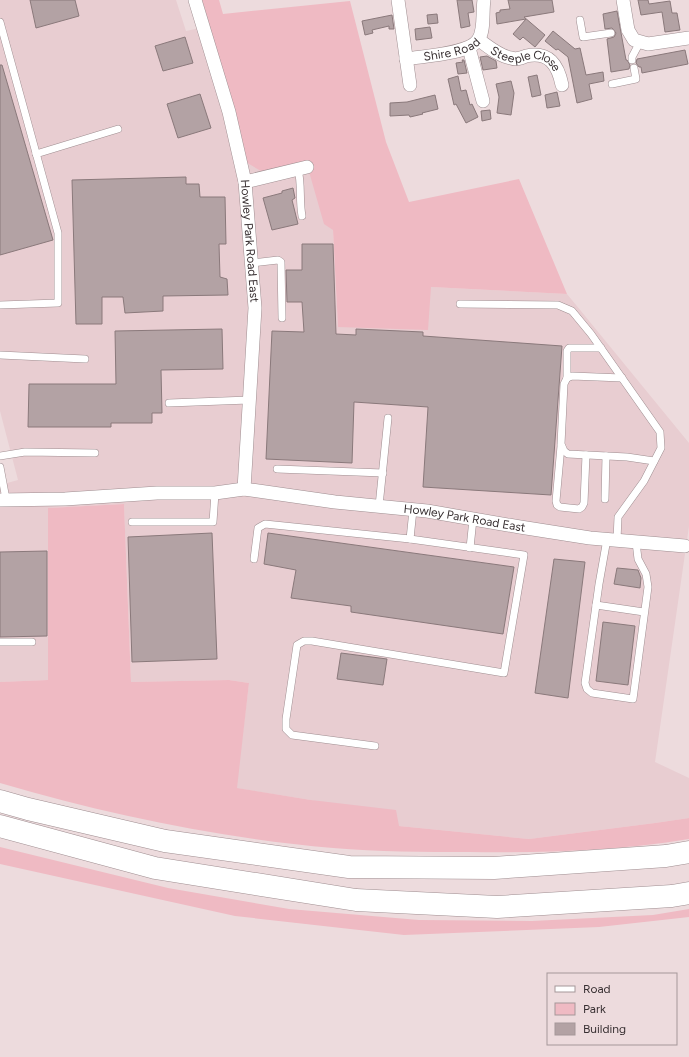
<svg xmlns="http://www.w3.org/2000/svg" width="689" height="1057" font-family="Figtree,sans-serif">
<style>
.built{fill:#e8cdd1}
.green{fill:#efbac3}
.building{fill:#b3a2a4;stroke:#8a797b}
.lines{fill:none;stroke-linecap:round;stroke-linejoin:round}
.service-casing{stroke:#9f8e91;stroke-width:8}
.minor-casing{stroke:#9f8e91;stroke-width:14}
.motorway-casing{stroke:#9f8e91;stroke-width:23}
.service{stroke:#fff;stroke-width:7}
.minor{stroke:#fff;stroke-width:13}
.motorway{stroke:#fff;stroke-width:22}
.labels{text-anchor:middle;stroke-width:3;stroke-linejoin:round;paint-order:stroke}
.street-label{font-size:12px;fill:#383032;stroke:#eddbdd}
</style>
<rect width="100%" height="100%" fill="#eddbdd"/>
<!-- built -->
<path class="built" d="M0,0h176l10,31 23,-5 28,94 8,41h61l27,69 5,97 93,-40 136,7 122,149v83l-34,236 34,16v40l-34,5 -126,16 -130,-13 -88,-26 -75,-12 13,-105 -20,-3 -98,2 -7,-178 -75,4 -1,172 -48,2v-197l18,-5 -18,-69z"/>
<!-- green -->
<g class="green">
<path d="M202,0h17l4,14 127,-13 36,141 23,60 110,-23 48,115 -136,-7 -3,43 -90,-3 -5,-97 -9,-6 -18,-63 -45,10 -17,-10 -7,-42z"/>
<path d="M124,504l7,178 98,-2 20,3 -12,105 74,12 85,10 3,16 130,13 126,-16 34,-5v21c-73,12 -146,14 -220,13 -45,0 -91,0 -136,-4 -113,-10 -224,-33 -333,-65v-101l48,-2v-172z"/>
<path d="M0,847l168,41 121,21 130,11 113,1 121,-6 36,-6v8l-90,10 -195,8 -169,-19 -235,-52z"/>
</g>
<!-- building -->
<g class="building">
<path d="M30,0h45l4,16 -43,12z"/>
<path d="M457,0h15l2,12 -6,1 2,13 -9,2z"/>
<path d="M508,0h44l2,12 -30,5 21,18 -10,12 -12,-10 -3,3 -7,-6 13,-15 -29,5 -1,-11 4,-1v-2l10,-1z"/>
<path d="M638,0h10l1,4 21,-3 2,12h5l3,17 -15,2 -3,-20 -21,3z"/>
<path d="M617,11l9,49h1l3,5 -1,4 -18,3 -4,-33 7,-2 2,-4 -4,-5 -7,1 -2,-15z"/>
<path d="M437,14l1,9 -10,1 -1,-9z"/>
<path d="M392,15l2,14h-5v-3l-17,4 1,3 -8,2 -3,-14z"/>
<path d="M430,27l2,11 -16,2 -1,-11z"/>
<path d="M553,31l22,18 5,-1 6,27 17,-3 1,9 -15,3 3,15 -15,4 -9,-46 -10,-8 -2,1 -11,-9z"/>
<path d="M185,37l8,26 -30,8 -8,-25z"/>
<path d="M685,50l3,14 -46,9 -1,-6h-2l-3,-4 1,-4z"/>
<path d="M487,56l9,5 1,7 -14,2 -3,-13z"/>
<path d="M462,60h2l3,13 -9,1 -2,-11 7,-1z"/>
<path d="M0,65h2l51,175 -53,15z"/>
<path d="M537,75l4,20 -9,2 -4,-20z"/>
<path d="M458,76l3,15 5,-1 4,15 2,-1 6,13 -12,6 -10,-19 -2,1 -6,-26z"/>
<path d="M511,81l3,12 -3,22 -14,-2 2,-16 -3,-13z"/>
<path d="M557,92l3,14 -13,2 -2,-13z"/>
<path d="M200,94l11,34 -33,10 -11,-34z"/>
<path d="M435,95l3,14 -16,4 1,1 -13,3 -1,-2 -19,1v-13l17,-1z"/>
<path d="M490,110l1,9 -9,2 -1,-10z"/>
<path d="M186,177v7h13l1,13h25l1,47h-7l1,33 7,2 1,16 -65,1v15l-38,2 -2,-16h-21v27h-26l-4,-144z"/>
<path d="M293,188l2,10 -3,2 6,24 -26,6 -9,-32 19,-5v-2z"/>
<path d="M302,244h31l3,90 20,1v-6l67,3v4l139,10 -11,149 -128,-8 5,-80 -74,-5 -2,61 -86,-4 6,-128 32,1 -2,-30h-15l-1,-32h16z"/>
<path d="M222,329l1,40 -62,1 1,43h-10v10h-41v4h-83l1,-43h87l-1,-53z"/>
<path d="M212,533l5,126 -85,3 -4,-125z"/>
<path d="M268,533l246,34 -11,67 -152,-22v-6l-60,-8 5,-28 -32,-6z"/>
<path d="M47,551v85l-47,1v-85z"/>
<path d="M554,559l31,3 -17,136 -33,-5z"/>
<path d="M617,568l21,2 3,8 -1,10 -26,-4z"/>
<path d="M603,622l32,4 -7,59 -32,-4z"/>
<path d="M341,653l46,6 -4,26 -46,-6z"/>
</g>
<g class="lines">
<!-- service casing -->
<g class="service-casing">
<g id="service">
<path d="M580,20l3,17 28,-4"/>
<path d="M0,22l58,211v70l-58,2"/>
<path d="M632,60v-3l8,-15"/>
<path d="M612,84l24,-5 -2,-11"/>
<path d="M36,154l82,-25"/>
<path d="M298,169c4,16 1,31 4,47"/>
<path d="M251,263l27,-3 3,2 1,56"/>
<path d="M460,304l98,1 14,6 19,23 69,98 1,16 -17,33 -26,36 -1,23"/>
<path d="M0,355l85,4"/>
<path d="M567,378v-27l2,-3h32"/>
<path d="M622,378l-50,-2 -5,2 -3,6 -3,60 3,7 4,3 59,3 27,4"/>
<path d="M169,403l80,-3"/>
<path d="M561,446l-5,55 1,4 3,2 19,2 3,-2 2,-4 2,-48"/>
<path d="M0,456l25,-4 70,1"/>
<path d="M0,467l6,32"/>
<path d="M277,469l106,4"/>
<path d="M605,499l1,-43"/>
<path d="M379,506l9,-88"/>
<path d="M132,522h81l2,-29"/>
<path d="M607,539l-8,45 -14,99 2,6 5,4 41,6 15,-112 -2,-13 -8,-15 -2,-17"/>
<path d="M470,548l3,-29"/>
<path d="M254,559l4,-31 7,-4 145,15 3,-29"/>
<path d="M596,605l48,7"/>
<path d="M0,642h32"/>
<path d="M375,746l-83,-11 -6,-6v-10l11,-74 7,-4h8l192,32 20,-118 -114,-16"/>
</g>
</g>
<!-- minor casing -->
<g class="minor-casing">
<g id="minor">
<path id="s1" d="M195,0l34,112 16,70 10,126 -11,181"/>
<path d="M398,0l12,85"/>
<path d="M623,0l5,30 6,10 14,4 41,-6"/>
<path id="s2" d="M479,40c10,7 20,16 32,18 6,2 10,0 15,-2 23,-5 32,9 36,29"/>
<path d="M469,48l14,53"/>
<path id="s3" d="M406,59c17,-3 63,-5 72,-19 7,-9 4,-29 6,-40"/>
<path d="M245,182l62,-15"/>
<path id="s4" d="M0,500l65,-1 92,-6h58l29,-4 91,13 92,9 93,16 70,11 95,8"/>
</g>
</g>
<!-- motorway casing -->
<g class="motorway-casing">
<g id="motorway">
<path d="M0,801l28,8 137,32 184,26 145,1 172,-12 23,-4"/>
<path d="M0,826l155,42 201,32 141,7 175,-11 17,-3"/>
</g>
</g>
<!-- service -->
<use href="#service" class="service"/>
<!-- minor -->
<use href="#minor" class="minor"/>
<!-- motorway -->
<use href="#motorway" class="motorway"/>
</g>
<g class="labels">
<!-- street labels -->
<g class="street-label">
<text dy="4" stroke="none"><textPath href="#s3" startOffset="47">Shire Road</textPath></text>
<text dy="4" stroke="none"><textPath href="#s2" startOffset="53">Steeple Close</textPath></text>
<text dy="4" stroke="none"><textPath href="#s1" startOffset="248">Howley Park Road East</textPath></text>
<text dy="4" stroke="none"><textPath href="#s4" startOffset="467">Howley Park Road East</textPath></text>
</g>
</g>
<!-- legend -->
<rect x="547" y="973" width="130" height="72" fill="#eddbdd" stroke="#a59799"/>
<rect x="555" y="986" width="20" height="6" fill="#ffffff" stroke="#a59799"/>
<text x="583" y="993" font-size="12" fill="#383032">Road</text>
<rect x="555" y="1003" width="20" height="12" fill="#efbac3" stroke="#a59799"/>
<text x="583" y="1013" font-size="12" fill="#383032">Park</text>
<rect x="555" y="1023" width="20" height="12" fill="#b3a2a4" stroke="#a59799"/>
<text x="583" y="1033" font-size="12" fill="#383032">Building</text>
</svg>
